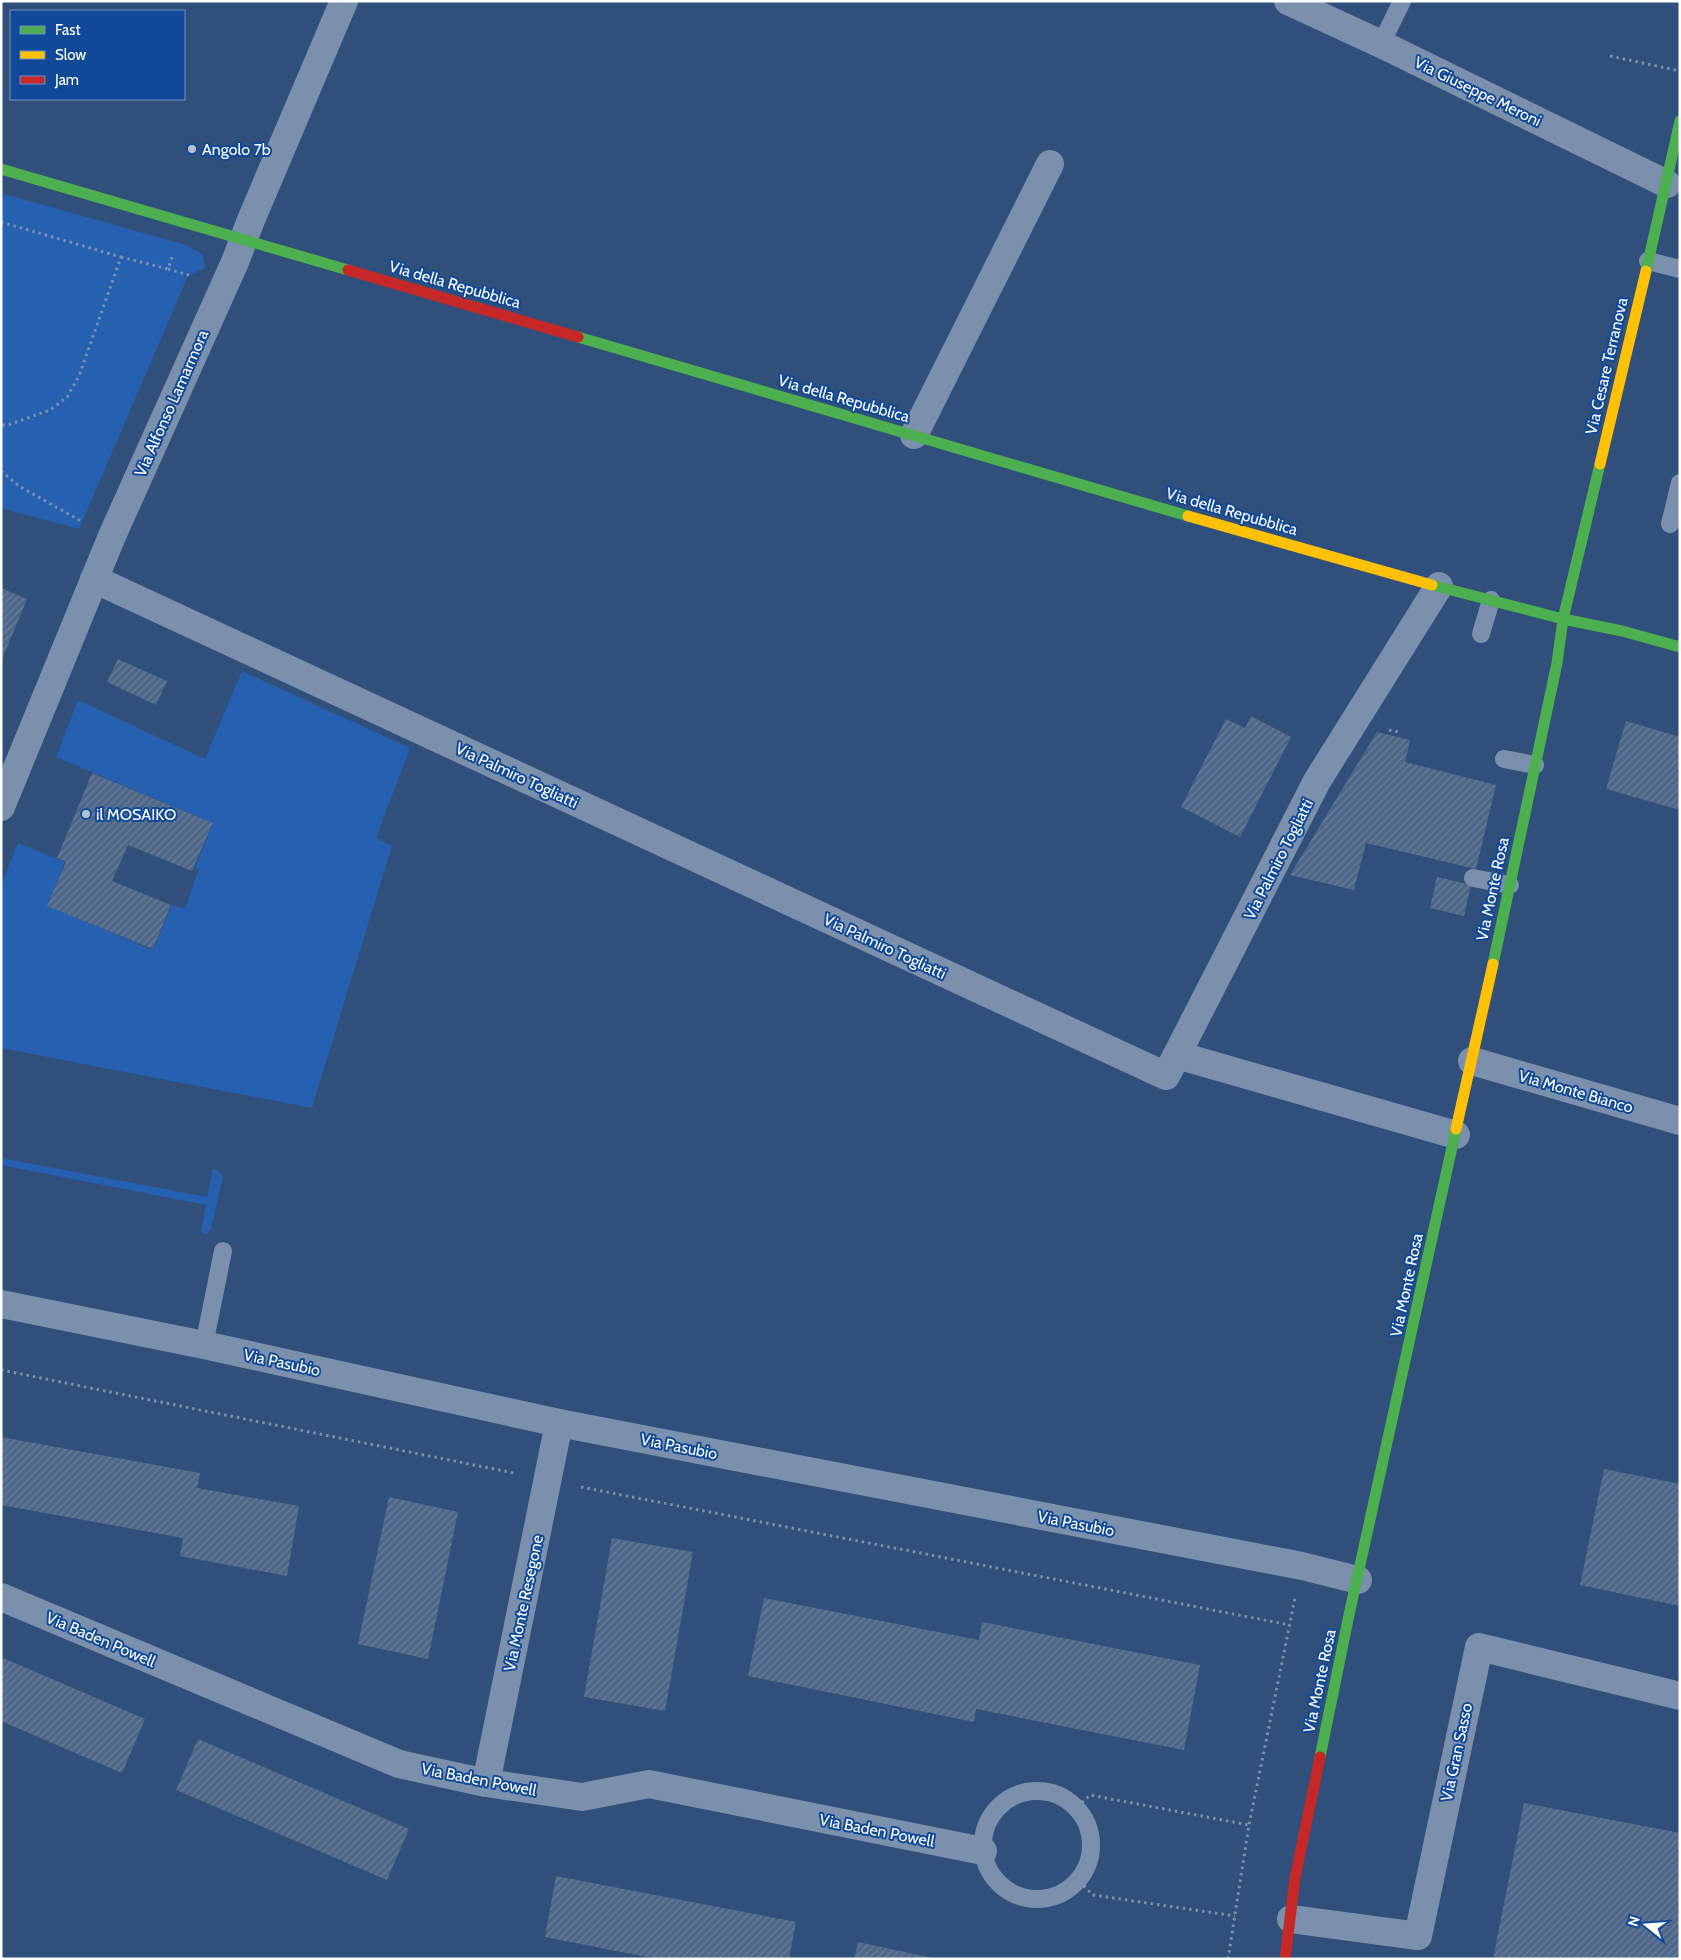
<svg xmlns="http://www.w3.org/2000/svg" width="1681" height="1960" font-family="Cabin,sans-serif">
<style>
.green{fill:#2660b0}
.building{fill:url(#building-hatch)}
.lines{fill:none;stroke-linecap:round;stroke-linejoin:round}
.path{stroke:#7a90ad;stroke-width:3;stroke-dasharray:2.5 4;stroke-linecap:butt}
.lane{stroke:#7a90ad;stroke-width:18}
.street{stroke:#7a90ad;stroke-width:28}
.fast{stroke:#4caf50;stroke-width:11}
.slow{stroke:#ffc107;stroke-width:11}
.jam{stroke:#c62828;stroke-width:11}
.poi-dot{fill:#b7c1d0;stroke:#114999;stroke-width:2}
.labels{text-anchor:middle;stroke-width:4;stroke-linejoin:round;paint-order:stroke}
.street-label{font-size:16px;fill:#fff;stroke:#114999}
.poi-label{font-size:16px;fill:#fff;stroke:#114999;text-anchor:start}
</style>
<defs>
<pattern id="building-hatch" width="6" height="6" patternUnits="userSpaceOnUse" patternTransform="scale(1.25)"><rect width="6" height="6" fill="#4e6789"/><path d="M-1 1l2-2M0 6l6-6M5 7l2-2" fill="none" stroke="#697e9b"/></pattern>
</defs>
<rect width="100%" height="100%" fill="#304f7a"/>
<!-- green -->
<g class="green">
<path d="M1,193l185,52 17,10 2,13 -17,8 -109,253 -78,-21z"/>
<path d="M242,671l168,77 -34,90 16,8 -80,262 -311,-60v-163l17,-42 47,19 -17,44 105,44 19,-45 13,4 14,-40 -4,-1 18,-45 -157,-66 22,-57 127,59z"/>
<path d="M1,1158l206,39 6,-28 6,2 4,6 -12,52 -5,5 -5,-2 5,-27 -205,-40z"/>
</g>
<!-- building -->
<g class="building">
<path d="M1,588l26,11 -26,63z"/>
<path d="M118,659l49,22 -11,24 -49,-23z"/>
<path d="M1251,716l40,21 -51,100 -59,-30 45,-88 19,9z"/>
<path d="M1626,721l54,16v73l-74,-21z"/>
<path d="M1377,732l33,8 -5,22 91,23 -20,84 -110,-26 -12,47 -64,-15z"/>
<path d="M92,773l121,50 -21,48 -64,-26 -16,36 59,24 -18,44 -106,-43 19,-44 -9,-4z"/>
<path d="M1437,877l34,8 -7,31 -34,-8z"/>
<path d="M1,1437l199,36 -3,15 102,18 -12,70 -107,-20 3,-18 -182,-33z"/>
<path d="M1604,1469l76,15v122l-100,-21z"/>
<path d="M389,1497l69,15 -30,147 -70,-15z"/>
<path d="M612,1538l81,14 -28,159 -81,-14z"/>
<path d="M764,1598l215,42 3,-18 218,43 -16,85 -208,-41 -2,13 -226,-46z"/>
<path d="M1,1657l144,62 -23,54 -121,-52z"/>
<path d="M198,1739l211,90 -22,51 -211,-90z"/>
<path d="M1524,1803l156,30v126h-187z"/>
<path d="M556,1876l240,46 -7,37h-132l-112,-22z"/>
<path d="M858,1942l75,16v1h-79z"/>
</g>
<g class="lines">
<!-- path -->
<g class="path">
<path d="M1610,56l70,15"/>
<path d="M1,222l120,35 -42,119 -12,21 -17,13 -42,15h-7"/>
<path d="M121,257l47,12 5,-14"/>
<path d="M168,269l24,7"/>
<path d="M1,471l18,15 62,35"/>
<path d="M1389,730l10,2"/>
<path d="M1,1370l513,103"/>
<path d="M581,1487l709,138"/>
<path d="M1077,1807l13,-12 159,30"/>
<path d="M1079,1881l14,14 142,21"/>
<path d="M1228,1959l21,-134 46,-227"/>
</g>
<!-- lane -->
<g class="lane">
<path d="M1381,44l21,-43"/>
<path d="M1648,261l32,8"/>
<path d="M1670,524l10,-41"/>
<path d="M1481,634l10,-34"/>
<path d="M1504,759l31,6"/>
<path d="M1473,878l37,7"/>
<path d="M204,1345l19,-94"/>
<circle cx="1037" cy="1845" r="54"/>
</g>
<!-- street -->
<g class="street">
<path d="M1288,1l93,43 286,140"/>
<path d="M914,435l136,-271"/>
<path d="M94,579l1072,497 151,-295 122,-195"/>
<path d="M1,807l111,-271 123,-274 16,-42 93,-219"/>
<path d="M1177,1055l279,80"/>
<path d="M1472,1061l208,60"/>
<path d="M1,1304l203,41 355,78 743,143 56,14"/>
<path d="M1,1597l398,167 87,19 96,14 67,-13 334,67"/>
<path d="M486,1783l73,-360"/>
<path d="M1291,1919l127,17 61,-289 201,49"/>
</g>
<!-- fast -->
<g class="fast">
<path d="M1,169l347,101"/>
<path d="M1646,271l34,-150"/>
<path d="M578,337l610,179"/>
<path d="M1432,585l131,34 59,12 58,16"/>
<path d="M1493,964l64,-301 6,-44 37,-155"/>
<path d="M1320,1757l29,-142 107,-486"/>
</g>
<!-- slow -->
<g class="slow">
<path d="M1600,464l46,-193"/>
<path d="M1188,516l244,69"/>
<path d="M1456,1129l37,-165"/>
</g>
<!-- jam -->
<g class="jam">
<path d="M348,270l230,67"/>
<path d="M1285,1959l10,-81 25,-121"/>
</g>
</g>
<!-- markers -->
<g class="poi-dot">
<circle cx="192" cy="149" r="5"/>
<circle cx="86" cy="814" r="5"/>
</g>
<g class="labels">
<!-- street labels -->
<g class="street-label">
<text transform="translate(1478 91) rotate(26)" y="6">Via Giuseppe Meroni</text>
<text transform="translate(455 284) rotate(16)" y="6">Via della Repubblica</text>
<text transform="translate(1606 366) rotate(-77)" y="6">Via Cesare Terranova</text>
<text transform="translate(844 398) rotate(16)" y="6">Via della Repubblica</text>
<text transform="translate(171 403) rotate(-66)" y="6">Via Alfonso Lamarmora</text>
<text transform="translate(1232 511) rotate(16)" y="6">Via della Repubblica</text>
<text transform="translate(517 775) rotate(25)" y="6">Via Palmiro Togliatti</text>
<text transform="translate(1278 859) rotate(-63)" y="6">Via Palmiro Togliatti</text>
<text transform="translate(1492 889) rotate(-78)" y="6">Via Monte Rosa</text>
<text transform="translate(885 946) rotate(25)" y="6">Via Palmiro Togliatti</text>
<text transform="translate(1576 1091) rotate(16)" y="6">Via Monte Bianco</text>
<text transform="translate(1406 1285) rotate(-78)" y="6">Via Monte Rosa</text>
<text transform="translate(282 1362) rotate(12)" y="6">Via Pasubio</text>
<text transform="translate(679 1446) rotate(11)" y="6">Via Pasubio</text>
<text transform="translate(1076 1523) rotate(11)" y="6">Via Pasubio</text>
<text transform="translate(523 1603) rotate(-78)" y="6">Via Monte Resegone</text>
<text transform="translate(101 1639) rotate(23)" y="6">Via Baden Powell</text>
<text transform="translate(1319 1681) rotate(-78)" y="6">Via Monte Rosa</text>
<text transform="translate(1456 1752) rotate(-78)" y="6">Via Gran Sasso</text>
<text transform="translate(479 1779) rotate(11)" y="6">Via Baden Powell</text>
<text transform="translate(877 1830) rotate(11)" y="6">Via Baden Powell</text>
</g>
<!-- poi labels -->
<g class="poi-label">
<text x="202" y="155">Angolo 7b</text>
<text x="96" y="820">il MOSAIKO</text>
</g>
</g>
<!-- border -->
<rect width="1681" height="1960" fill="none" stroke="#ffffff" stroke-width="5"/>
<!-- legend -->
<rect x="10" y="10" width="175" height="90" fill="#114999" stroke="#7092c2"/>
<rect x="20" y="26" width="25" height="8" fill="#4caf50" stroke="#7092c2"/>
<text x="55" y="35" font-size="15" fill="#ffffff">Fast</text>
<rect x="20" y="51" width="25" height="8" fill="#ffc107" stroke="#7092c2"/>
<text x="55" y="60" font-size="15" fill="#ffffff">Slow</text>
<rect x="20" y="76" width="25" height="8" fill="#c62828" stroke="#7092c2"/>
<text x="55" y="85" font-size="15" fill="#ffffff">Jam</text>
<!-- north arrow -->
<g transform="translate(1646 1925) rotate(287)" stroke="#114999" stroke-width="4" paint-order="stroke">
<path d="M0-4L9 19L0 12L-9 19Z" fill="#ffffff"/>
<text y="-8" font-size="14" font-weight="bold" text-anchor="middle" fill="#ffffff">N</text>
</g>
</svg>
